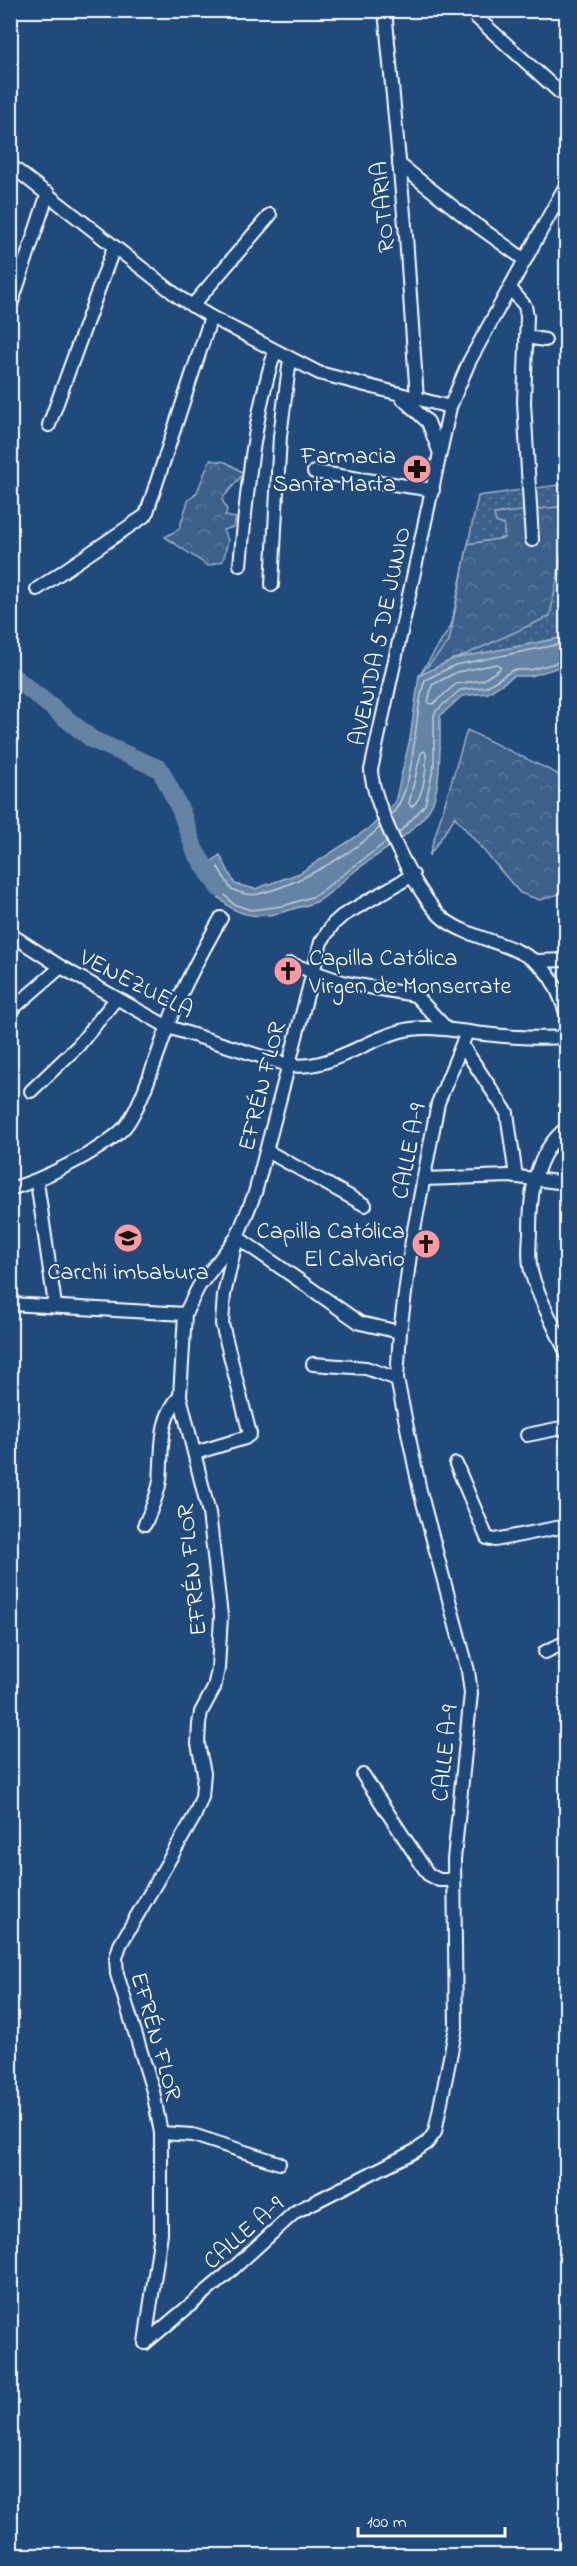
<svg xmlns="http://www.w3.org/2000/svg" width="577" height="2566" font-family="'Indie Flower',sans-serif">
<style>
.grass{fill:url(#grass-dots);stroke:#9eb0c5;stroke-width:1.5}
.forest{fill:url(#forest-crowns);stroke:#9eb0c5;stroke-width:1.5}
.water{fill:#6583a4;stroke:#a3b5c8;stroke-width:1.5}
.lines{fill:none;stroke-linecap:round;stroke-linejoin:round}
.shore{stroke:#c1cddb;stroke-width:1.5}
.river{stroke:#6583a4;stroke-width:18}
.minor-casing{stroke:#fff;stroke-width:16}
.minor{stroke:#1f4a7a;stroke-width:12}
.labels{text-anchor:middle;stroke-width:4.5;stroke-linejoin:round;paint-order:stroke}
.street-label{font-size:24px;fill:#fff;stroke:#1f4a7a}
.poi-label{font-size:24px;fill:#fff;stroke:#1f4a7a;text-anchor:end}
</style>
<defs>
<pattern id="grass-dots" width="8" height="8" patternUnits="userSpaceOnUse" patternTransform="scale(1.5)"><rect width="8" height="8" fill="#3c618b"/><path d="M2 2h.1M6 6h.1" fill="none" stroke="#59799c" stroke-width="1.8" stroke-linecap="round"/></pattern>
<pattern id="forest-crowns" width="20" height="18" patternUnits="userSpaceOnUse" patternTransform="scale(1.5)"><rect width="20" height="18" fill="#3c618b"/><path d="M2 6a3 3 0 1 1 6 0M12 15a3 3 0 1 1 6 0" fill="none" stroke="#59799c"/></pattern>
</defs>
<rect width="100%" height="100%" fill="#1f4a7a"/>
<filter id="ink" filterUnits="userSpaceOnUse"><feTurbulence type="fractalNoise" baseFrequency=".0167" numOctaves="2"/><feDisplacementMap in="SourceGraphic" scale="12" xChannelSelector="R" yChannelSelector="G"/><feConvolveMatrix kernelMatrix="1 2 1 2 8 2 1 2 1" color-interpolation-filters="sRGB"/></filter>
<g filter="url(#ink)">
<!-- grass -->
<path class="grass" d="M566,484v153l-113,22 -34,17 32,-50 27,-130z"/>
<!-- forest -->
<g class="forest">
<path d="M210,460l16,2 18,11 -22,26 5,11 -2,6 11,2 -2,9 -11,3 5,10 -5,21 -15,5 -43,-29 14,-8 9,-28 9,-9z"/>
<path d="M566,506v27l-16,83 -131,60 30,-34 19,-98 36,-6v-13l-8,-3 -2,-8z"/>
<path d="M467,730l99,48v114l-26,8 -20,-7 -65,-76 -26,39z"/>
</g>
<!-- water -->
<path class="water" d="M566,637v28l-35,11h-17l-26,17 -26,3 -22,20c0,23 2,75 -11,94 -18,26 -46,40 -70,58 -14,10 -25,23 -39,32 -9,5 -21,7 -30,10 -46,15 -66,0 -91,-38l21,-17 15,29 20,5 45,-16 71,-46 24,-25 15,-63 9,-63 34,-17z"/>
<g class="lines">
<!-- shore -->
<g class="shore">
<path d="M497,664l3,2v3l-17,11 -27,4 -23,20 -5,-1 4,-18 25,-13z"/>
<path d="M424,751l2,2c1,14 -2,46 -15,54l-2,-4 12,-50z"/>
<path d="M391,815c27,-28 21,-99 34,-135l30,-15 111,-22"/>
<path d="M380,827c-26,26 -85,59 -122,67 -8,2 -20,-2 -27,-5l-13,-22 -10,8 25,29 18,6 32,-4 32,-10 71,-54"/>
<path d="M399,833l26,-28 9,-39v-50l2,-5 24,-21 26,-3 27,-17h17l36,-10"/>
</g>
<!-- river -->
<path class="river" d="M10,674l83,66 67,29 21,42 14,40 24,37"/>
<!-- minor casing -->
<g class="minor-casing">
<g id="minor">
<path d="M385,10l21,226 11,163"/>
<path d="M476,17l90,81"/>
<path d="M399,164l69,55 57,41"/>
<path d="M10,165l170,133 31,19 108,56 131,34"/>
<path d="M566,185l-97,177 -19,45 -79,363c1,33 47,130 74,150 26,19 67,23 91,42 16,12 24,33 30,51"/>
<path d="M510,288l15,18 2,10 -3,86 8,138"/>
<path d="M192,306l78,-91"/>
<path d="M10,308l38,-115"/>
<path d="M526,337l19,3"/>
<path d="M402,398l26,24 11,29"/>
<path d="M49,425l65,-178"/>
<path d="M314,472l119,18"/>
<path d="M240,565c7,-73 13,-145 35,-214"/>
<path d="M272,585l8,-149 10,-77"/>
<path d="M37,589l109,-74 65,-198"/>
<path d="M10,934l51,33 107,60 120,38c41,6 75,-24 113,-34 27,-7 56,0 83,3 27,3 55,5 82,3"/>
<path d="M536,961l30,-1"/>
<path d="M291,964l55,19 69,12 32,34"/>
<path d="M10,1011l51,-44"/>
<path d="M462,1045l45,68 9,64"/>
<path d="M31,1091l47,-45 38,-47"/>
<path d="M566,1128c-32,27 -36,65 -36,105 -1,14 -2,29 2,42 8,26 23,52 34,77"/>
<path d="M267,1151l98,54"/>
<path d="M424,1179l86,-3 56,7"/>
<path d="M37,1182l18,123"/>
<path d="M10,1189c32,-9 89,-37 113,-60 18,-18 39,-90 50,-117 14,-33 31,-64 48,-94"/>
<path d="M10,1304l175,10"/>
<path d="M313,1364l53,4 31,11"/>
<path d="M527,1435l39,-8"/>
<path d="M195,1453l50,-15 5,-4 -28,-110 2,-29 13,-58 123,86 40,9"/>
<path d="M456,1464l31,74 8,2 71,-14"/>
<path d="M145,1524c6,-14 13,-29 15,-44 3,-31 -2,-60 20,-84"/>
<path d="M545,1652l21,-10"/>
<path d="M363,1775l65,99 11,6h15"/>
<path d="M161,2133l32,2 86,28"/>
<path d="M145,2343l16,-110v-100l-8,-42 -36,-117 -1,-16 4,-13 74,-128 8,-20 2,-24 -6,-29 1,-20 2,-12 13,-24 4,-19 3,-53 -12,-103 -29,-117 5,-82 14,-28 38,-49 18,-44 66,-251 12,-18 9,-8 71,-41"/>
<path d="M145,2343l81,-68 69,-63 120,-61 12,-8 8,-11 21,-105 -2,-168 17,-166 -3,-22 -48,-180 -23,-112 3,-47 12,-92 26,-137 29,-71"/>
</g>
</g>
<!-- minor -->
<use href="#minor" class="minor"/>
</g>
</g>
<!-- icons -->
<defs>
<g id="pharmacy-disc" transform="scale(1.5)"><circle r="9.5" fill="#ff9aa2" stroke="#1f4a7a"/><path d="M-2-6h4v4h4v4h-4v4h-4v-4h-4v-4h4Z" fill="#111"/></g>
<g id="church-disc" transform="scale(1.5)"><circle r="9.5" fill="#ff9aa2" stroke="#1f4a7a"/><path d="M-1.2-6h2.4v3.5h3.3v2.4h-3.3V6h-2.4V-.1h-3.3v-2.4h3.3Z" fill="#111"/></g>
<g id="school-disc" transform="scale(1.5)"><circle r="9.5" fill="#ff9aa2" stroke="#1f4a7a"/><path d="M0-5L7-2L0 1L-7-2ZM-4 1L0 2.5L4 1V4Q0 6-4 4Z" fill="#111"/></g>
</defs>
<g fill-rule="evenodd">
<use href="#pharmacy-disc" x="417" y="469"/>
<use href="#church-disc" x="288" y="971"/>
<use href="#school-disc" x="128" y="1238"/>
<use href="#church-disc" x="426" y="1244"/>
</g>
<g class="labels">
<!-- street labels -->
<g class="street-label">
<text transform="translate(382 207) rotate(-95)" y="8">ROTARIA</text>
<text transform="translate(379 636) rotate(-78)" y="8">AVENIDA 5 DE JUNIO</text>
<text transform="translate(137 983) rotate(27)" y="8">VENEZUELA</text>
<text transform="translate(261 1086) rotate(-76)" y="8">EFRÉN FLOR</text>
<text transform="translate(408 1151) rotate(-79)" y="8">CALLE A-9</text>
<text transform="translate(191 1570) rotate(-96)" y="8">EFRÉN FLOR</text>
<text transform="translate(444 1753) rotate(-84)" y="8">CALLE A-9</text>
<text transform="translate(157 2036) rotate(74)" y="8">EFRÉN FLOR</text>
<text transform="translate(243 2232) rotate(-41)" y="8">CALLE A-9</text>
</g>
<!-- poi labels -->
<g class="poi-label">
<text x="396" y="463">Farmacia<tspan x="396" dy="28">Santa Marta</tspan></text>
<text x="309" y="965" text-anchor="start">Capilla Católica<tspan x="309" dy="28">Virgen de Monserrate</tspan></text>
<text x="405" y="1238">Capilla Católica<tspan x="405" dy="28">El Calvario</tspan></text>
<text x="128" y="1279" text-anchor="middle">Carchi imbabura</text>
</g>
</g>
<!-- margin -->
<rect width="577" height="2566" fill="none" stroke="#1f4a7a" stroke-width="36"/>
<rect x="18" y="18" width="541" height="2530" fill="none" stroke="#fff" stroke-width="2" filter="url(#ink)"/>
<!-- scale -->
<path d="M358 2527v9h147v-9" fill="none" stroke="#ffffff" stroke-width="3"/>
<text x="367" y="2527" font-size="18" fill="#ffffff" stroke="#1f4a7a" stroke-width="4.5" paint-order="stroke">100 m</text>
</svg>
